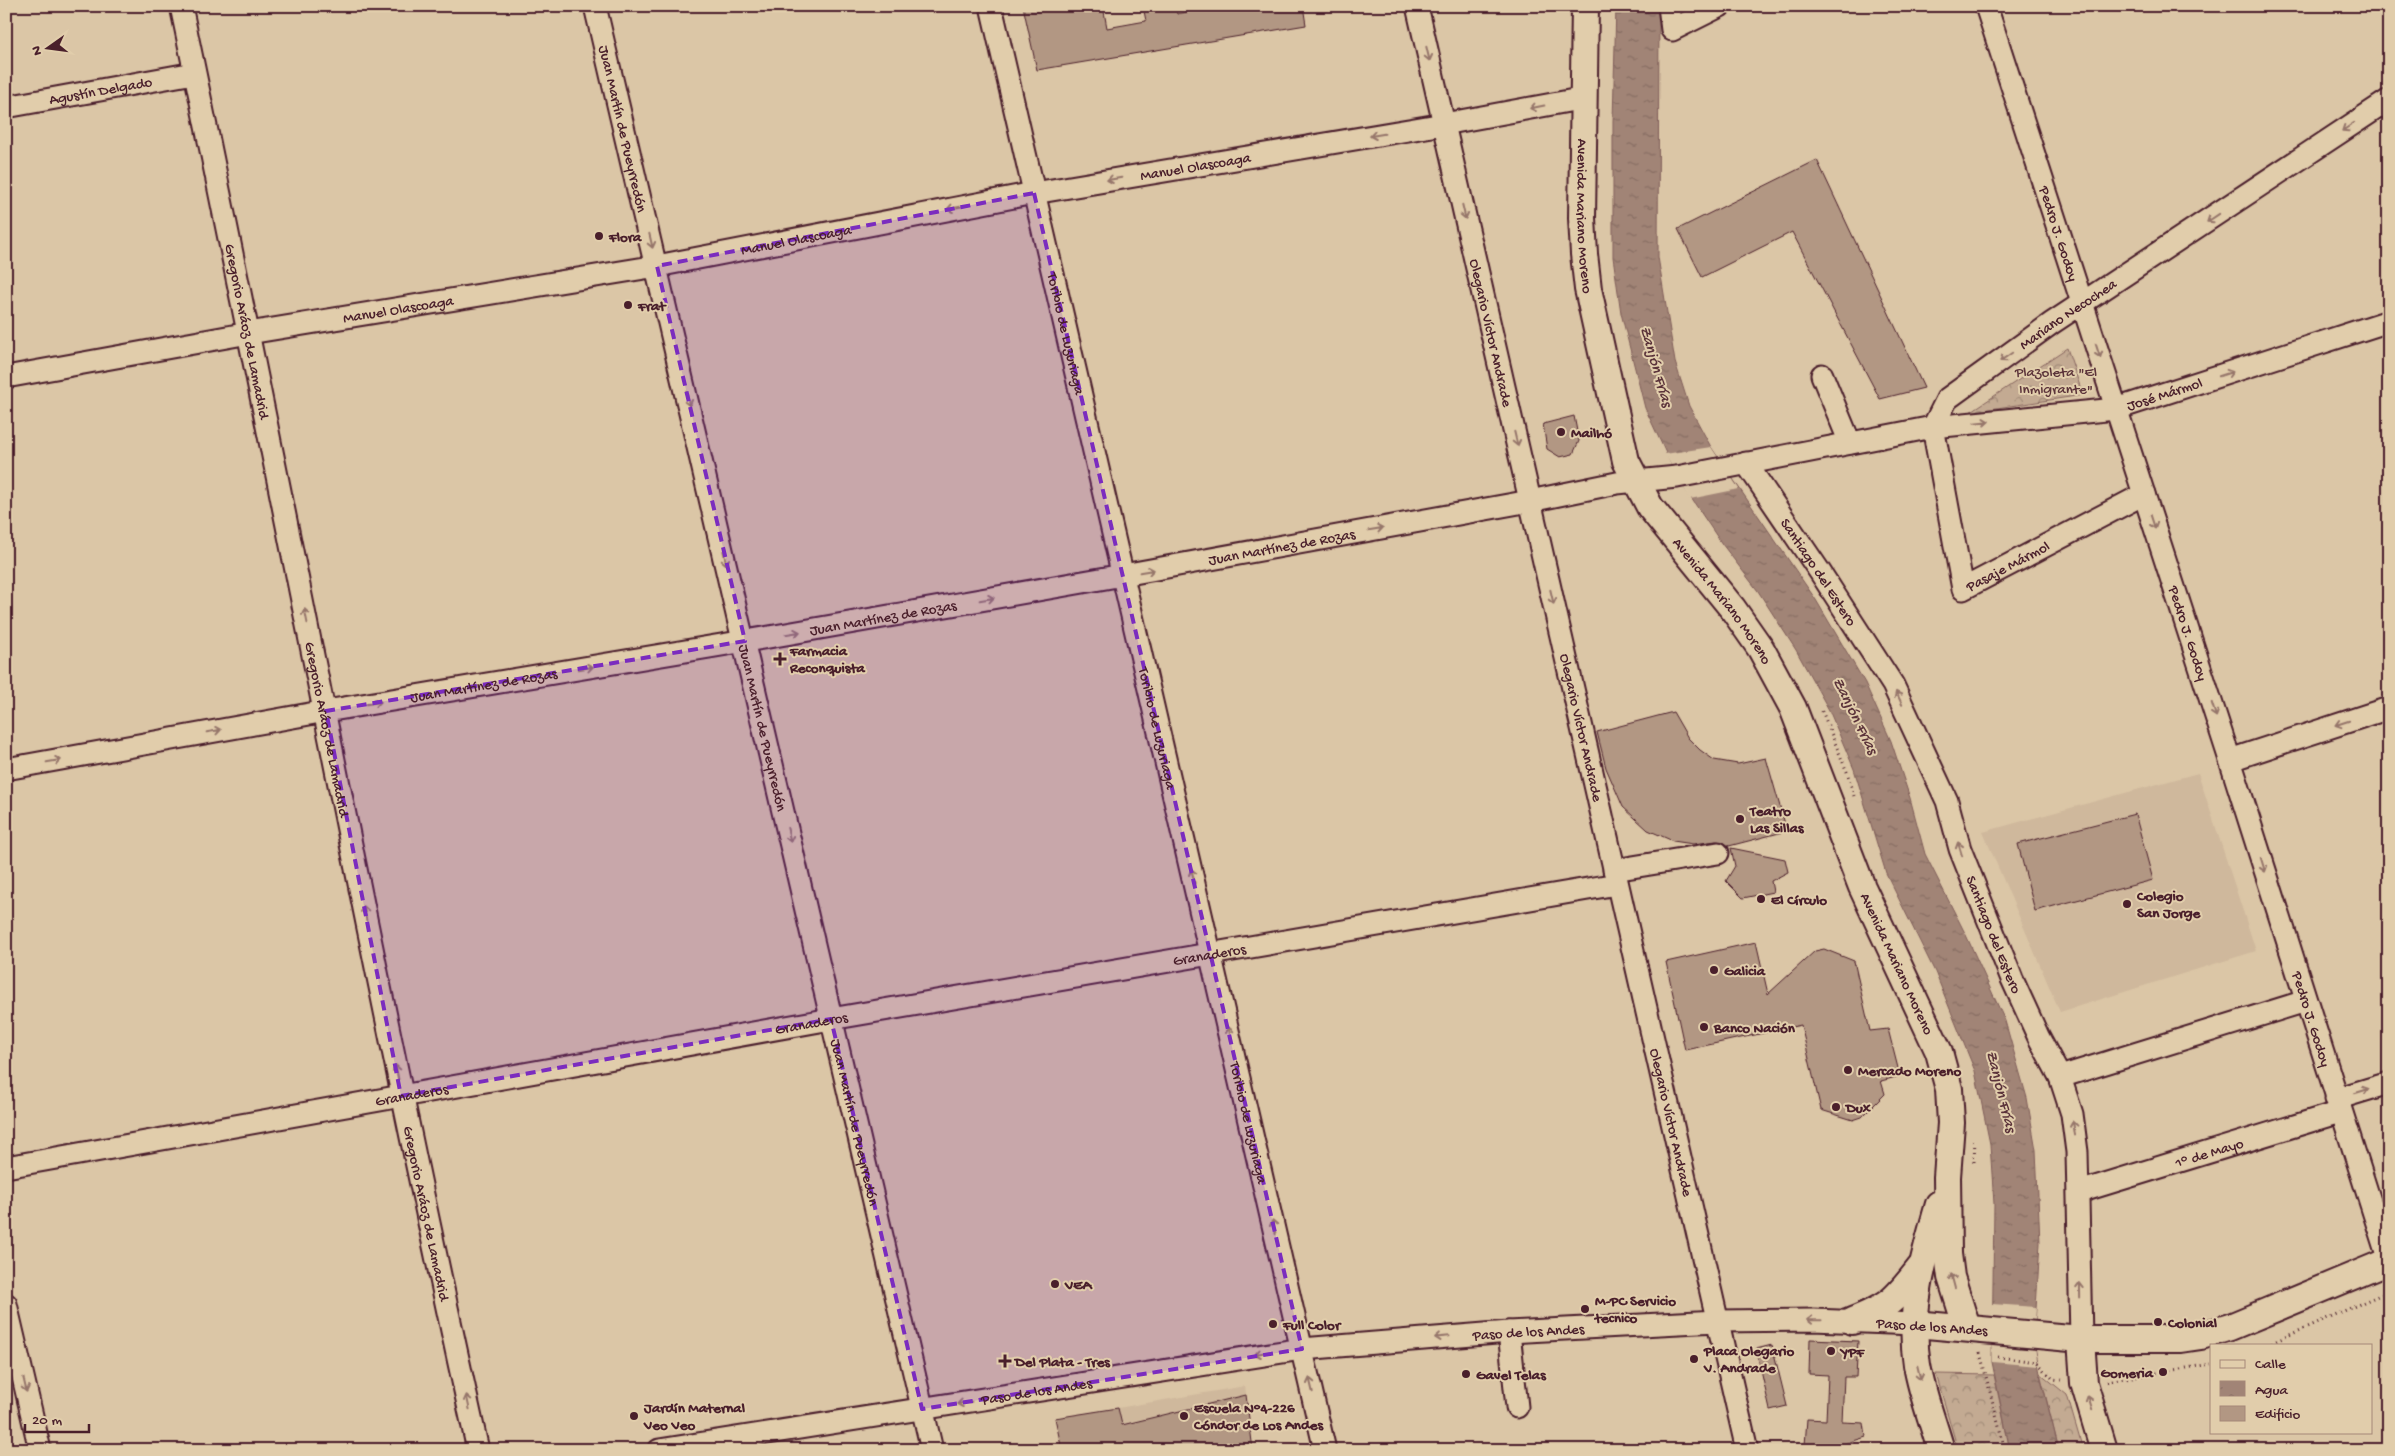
<svg xmlns="http://www.w3.org/2000/svg" width="2395" height="1456" font-family="'Gochi Hand',sans-serif">
<style>
.built{fill:#cfb89c}
.forest{fill:url(#forest-crowns);stroke:#86645e}
.water{fill:url(#water-ripples);stroke:#7e5c58}
.pier{fill:#dbc6a6}
.building{fill:#b29783;stroke:#4a1f2b}
.lines{fill:none;stroke-linecap:round;stroke-linejoin:round}
.minor-casing{stroke:#4a1f2b;stroke-width:25}
.major-casing{stroke:#4a1f2b;stroke-width:30}
.path{stroke:#4a1f2b;stroke-width:3;stroke-dasharray:1 4;stroke-linecap:butt}
.minor{stroke:#e1cdab;stroke-width:21}
.major{stroke:#e1cdab;stroke-width:26}
.oneway{stroke:#96766b}
.marked{fill:#7b2cbf;fill-opacity:0.2;stroke:#7b2cbf;stroke-width:4;stroke-dasharray:10 6;stroke-linejoin:round}
.poi-dot{fill:#4a1f2b;stroke:#e1cdab;stroke-width:2}
.labels{text-anchor:middle;stroke-width:4;stroke-linejoin:round;paint-order:stroke}
.street-label{font-size:15px;fill:#4a1f2b;stroke:#e1cdab}
.poi-label{font-size:15px;font-weight:bold;fill:#4a1f2b;stroke:#e1cdab;text-anchor:start}
.park-label{font-size:15px;fill:#5c343a;stroke:#e1cdab}
.water-label{font-size:16px;font-style:italic;fill:#5b333a;stroke:#e1cdab}
</style>
<defs>
<pattern id="forest-crowns" width="20" height="18" patternUnits="userSpaceOnUse" patternTransform="scale(1.25)"><rect width="20" height="18" fill="#c3aa92"/><path d="M2 6a3 3 0 1 1 6 0M12 15a3 3 0 1 1 6 0" fill="none" stroke="#a08a77"/></pattern>
<pattern id="water-ripples" width="26" height="14" patternUnits="userSpaceOnUse" patternTransform="scale(1.25)"><rect width="26" height="14" fill="#a18476"/><path d="M2 4q2-2 4 0t4 0M15 11q2-2 4 0t4 0" fill="none" stroke="#856b61"/></pattern>
</defs>
<rect width="100%" height="100%" fill="#dbc6a6"/>
<filter id="ink" filterUnits="userSpaceOnUse"><feTurbulence type="fractalNoise" baseFrequency=".02" numOctaves="2"/><feDisplacementMap in="SourceGraphic" scale="10" xChannelSelector="R" yChannelSelector="G"/><feConvolveMatrix kernelMatrix="1 2 1 2 8 2 1 2 1" color-interpolation-filters="sRGB"/></filter>
<g filter="url(#ink)">
<!-- built -->
<g class="built">
<path d="M2198,773l58,178 -196,61 -77,-180z"/>
<path d="M1245,1386l8,64h-126l-9,-42z"/>
</g>
<!-- forest -->
<g class="forest">
<path d="M2067,348l16,47 -113,17z"/>
<path d="M2040,1373l27,22 16,55h-24z"/>
<path d="M1936,1374l58,1 16,75h-52z"/>
</g>
<!-- water -->
<path class="water" d="M1616,6h43l-1,251 17,105 14,44 22,41 105,153 49,83 26,58 19,57 15,56 41,81 39,86 22,77 9,52 4,93 -6,98 7,38 18,71h-49l-18,-88 2,-158 -4,-60 -15,-73 -40,-99 -49,-99 -32,-104 -25,-59 -33,-60 -38,-59 -36,-47 -45,-67 -32,-69 -24,-95 -8,-56v-136z"/>
<!-- pier -->
<g class="pier">
<path d="M1711,447l28,42 -49,10 -25,-45z"/>
<path d="M1992,1304l44,3 -2,34 4,25 -46,-4z"/>
</g>
<!-- building -->
<g class="building">
<path d="M1023,6h80l4,22 39,-7 -3,-15h32l2,8 38,-8h88l3,19 -269,45z"/>
<path d="M1817,160l107,228 -44,11 -88,-167 -90,45 -24,-48z"/>
<path d="M1574,416l5,25 -6,13 -13,3 -13,-8 -4,-25z"/>
<path d="M1673,712l15,26 12,12 14,10 24,4 28,-6 21,73 -58,15 -6,-4 -7,-1 -23,3 -20,-3 -25,-11 -25,-23 -17,-39 -9,-36z"/>
<path d="M2135,814l18,66 -118,31 -17,-67z"/>
<path d="M1731,848l54,11 3,13 -17,9 2,11 -30,6 -17,-17 9,-15z"/>
<path d="M1756,942l12,52 47,-43 9,-2 30,12 16,70 18,-2 12,47 -19,5 4,13 -23,23 -9,3 -32,-10 -20,-85 -116,25 -19,-88z"/>
<path d="M1810,1339l48,2 -2,36h-12l-2,45 22,1 2,14 -38,12 -23,-4 2,-26 19,1 2,-45 -19,-1z"/>
<path d="M1772,1345l15,61 -17,4 -14,-61z"/>
<path d="M1246,1395l7,55h-191l-7,-32 63,-10 4,17z"/>
</g>
<g class="lines">
<!-- minor casing -->
<g class="minor-casing">
<g id="minor">
<path id="s1" d="M181,6c101,481 191,964 297,1444"/>
<path id="s2" d="M595,6l337,1444"/>
<path id="s3" d="M991,6l334,1444"/>
<path id="s4" d="M1417,6l330,1444"/>
<path d="M1669,6l3,24 48,-24"/>
<path id="s5" d="M1986,6l244,754 159,501"/>
<path id="s6" d="M6,107l188,-34"/>
<path d="M1822,375l28,68"/>
<path id="s7" d="M6,377l243,-44 408,-67 377,-73 410,-69 141,-26"/>
<path id="s8" d="M1933,427l14,-28 105,-76 337,-223"/>
<path id="s9" d="M1933,427l30,162 181,-95"/>
<path id="s10" d="M1746,463l74,109 73,113 54,116 13,48 52,130 27,59 21,39 12,37 5,38 4,187"/>
<path d="M2230,760l159,-52"/>
<path id="s11" d="M6,769l320,-58 443,-74 354,-62 407,-74 87,-18 60,-6 256,-50 183,-18 273,-88"/>
<path d="M1614,870l104,-17"/>
<path d="M2060,1077l246,-76"/>
<path d="M2336,1099l53,-16"/>
<path id="s12" d="M6,1167l825,-148 786,-135"/>
<path id="s13" d="M2079,1192l261,-80"/>
<path d="M6,1304l34,146"/>
<path d="M1509,1332l8,75"/>
<path id="s14" d="M659,1450l643,-101 207,-17 208,-11 96,-1 102,4"/>
</g>
</g>
<!-- major casing -->
<g class="major-casing">
<g id="major">
<path id="s15" d="M1585,6l-3,212 2,36 4,35 38,172 24,46 83,102 28,40 32,59 69,179 77,165 10,37 2,34 -4,54 1,77 3,23 16,51"/>
<path d="M1939,1204c-15,53 -31,106 -22,161 5,29 16,57 24,85"/>
<path d="M1852,1321c38,-15 43,-21 68,-53"/>
<path d="M1915,1324l166,15h100l20,-3 29,-9 159,-66"/>
<path d="M2081,1339l3,44 20,67"/>
</g>
</g>
<!-- path -->
<g class="path">
<path d="M1822,711l25,61 7,24"/>
<path d="M1974,1162l1,-24"/>
<path d="M2267,1345l122,-54"/>
<path d="M1980,1353l25,97"/>
<path d="M1998,1357l39,5 16,17 8,1"/>
<path d="M2107,1381l104,-17"/>
</g>
<!-- minor -->
<use href="#minor" class="minor"/>
<!-- major -->
<use href="#major" class="major"/>
</g>
<!-- one-way arrows -->
<defs><path id="oneway-shaft" d="M-6 0H5M1.5-3L5.5 0L1.5 3" fill="none" stroke-width="1.6" stroke-linecap="round" stroke-linejoin="round" transform="scale(1.25)"/></defs>
<g class="oneway">
<use href="#oneway-shaft" transform="translate(1428 54) rotate(77)"/>
<use href="#oneway-shaft" transform="translate(1537 107) rotate(169)"/>
<use href="#oneway-shaft" transform="translate(2348 127) rotate(146)"/>
<use href="#oneway-shaft" transform="translate(1377 135) rotate(171)"/>
<use href="#oneway-shaft" transform="translate(1114 179) rotate(171)"/>
<use href="#oneway-shaft" transform="translate(954 208) rotate(169)"/>
<use href="#oneway-shaft" transform="translate(1464 212) rotate(77)"/>
<use href="#oneway-shaft" transform="translate(2213 218) rotate(146)"/>
<use href="#oneway-shaft" transform="translate(651 241) rotate(77)"/>
<use href="#oneway-shaft" transform="translate(2098 351) rotate(72)"/>
<use href="#oneway-shaft" transform="translate(2006 357) rotate(145)"/>
<use href="#oneway-shaft" transform="translate(2226 374) rotate(-18)"/>
<use href="#oneway-shaft" transform="translate(688 399) rotate(77)"/>
<use href="#oneway-shaft" transform="translate(1982 422) rotate(-6)"/>
<use href="#oneway-shaft" transform="translate(1516 439) rotate(77)"/>
<use href="#oneway-shaft" transform="translate(2153 522) rotate(72)"/>
<use href="#oneway-shaft" transform="translate(1376 529) rotate(-10)"/>
<use href="#oneway-shaft" transform="translate(725 558) rotate(77)"/>
<use href="#oneway-shaft" transform="translate(1147 571) rotate(-10)"/>
<use href="#oneway-shaft" transform="translate(1552 597) rotate(77)"/>
<use href="#oneway-shaft" transform="translate(987 599) rotate(-10)"/>
<use href="#oneway-shaft" transform="translate(306 616) rotate(-101)"/>
<use href="#oneway-shaft" transform="translate(793 633) rotate(-10)"/>
<use href="#oneway-shaft" transform="translate(586 668) rotate(-9)"/>
<use href="#oneway-shaft" transform="translate(1899 698) rotate(-115)"/>
<use href="#oneway-shaft" transform="translate(374 703) rotate(-9)"/>
<use href="#oneway-shaft" transform="translate(2214 710) rotate(72)"/>
<use href="#oneway-shaft" transform="translate(2342 723) rotate(162)"/>
<use href="#oneway-shaft" transform="translate(214 731) rotate(-10)"/>
<use href="#oneway-shaft" transform="translate(54 761) rotate(-10)"/>
<use href="#oneway-shaft" transform="translate(789 835) rotate(77)"/>
<use href="#oneway-shaft" transform="translate(1960 849) rotate(-107)"/>
<use href="#oneway-shaft" transform="translate(2263 865) rotate(73)"/>
<use href="#oneway-shaft" transform="translate(1193 876) rotate(-103)"/>
<use href="#oneway-shaft" transform="translate(365 913) rotate(-101)"/>
<use href="#oneway-shaft" transform="translate(1230 1034) rotate(-103)"/>
<use href="#oneway-shaft" transform="translate(397 1072) rotate(-101)"/>
<use href="#oneway-shaft" transform="translate(2362 1091) rotate(-17)"/>
<use href="#oneway-shaft" transform="translate(2074 1128) rotate(-98)"/>
<use href="#oneway-shaft" transform="translate(1274 1227) rotate(-103)"/>
<use href="#oneway-shaft" transform="translate(1953 1281) rotate(-105)"/>
<use href="#oneway-shaft" transform="translate(2080 1290) rotate(-91)"/>
<use href="#oneway-shaft" transform="translate(1814 1320) rotate(-179)"/>
<use href="#oneway-shaft" transform="translate(1442 1337) rotate(175)"/>
<use href="#oneway-shaft" transform="translate(1262 1353) rotate(171)"/>
<use href="#oneway-shaft" transform="translate(1919 1373) rotate(77)"/>
<use href="#oneway-shaft" transform="translate(25 1385) rotate(77)"/>
<use href="#oneway-shaft" transform="translate(1311 1385) rotate(-103)"/>
<use href="#oneway-shaft" transform="translate(468 1402) rotate(-102)"/>
<use href="#oneway-shaft" transform="translate(964 1403) rotate(171)"/>
<use href="#oneway-shaft" transform="translate(2090 1403) rotate(-107)"/>
</g>
</g>
<!-- marked area -->
<path class="marked" d="M1034,193l268,1156 -380,60 -91,-390 -430,77 -75,-385 419,-70 -88,-375z"/>
<!-- markers -->
<g class="poi-dot">
<circle cx="599" cy="236" r="5"/>
<circle cx="628" cy="305" r="5"/>
<circle cx="1561" cy="432" r="5"/>
<path d="M777.5 651.5h5v5h5v5h-5v5h-5v-5h-5v-5h5z"/>
<circle cx="1740" cy="819" r="5"/>
<circle cx="1761" cy="899" r="5"/>
<circle cx="2127" cy="904" r="5"/>
<circle cx="1714" cy="970" r="5"/>
<circle cx="1704" cy="1027" r="5"/>
<circle cx="1848" cy="1070" r="5"/>
<circle cx="1836" cy="1107" r="5"/>
<circle cx="1055" cy="1284" r="5"/>
<circle cx="1585" cy="1309" r="5"/>
<circle cx="2158" cy="1322" r="5"/>
<circle cx="1273" cy="1324" r="5"/>
<circle cx="1831" cy="1351" r="5"/>
<circle cx="1694" cy="1359" r="5"/>
<path d="M1002.5 1353.5h5v5h5v5h-5v5h-5v-5h-5v-5h5z"/>
<circle cx="2163" cy="1372" r="5"/>
<circle cx="1466" cy="1374" r="5"/>
<circle cx="634" cy="1416" r="5"/>
<circle cx="1184" cy="1416" r="5"/>
</g>
<g class="labels">
<!-- street labels -->
<g class="street-label">
<text dy="5" stroke="none"><textPath href="#s6" startOffset="96">Agustín Delgado</textPath></text>
<text dy="5" stroke="none"><textPath href="#s2" startOffset="126">Juan Martín de Pueyrredón</textPath></text>
<text dy="5" stroke="none"><textPath href="#s7" startOffset="1208">Manuel Olascoaga</textPath></text>
<text dy="5" stroke="none"><textPath href="#s15" startOffset="210">Avenida Mariano Moreno</textPath></text>
<text dy="5" stroke="none"><textPath href="#s5" startOffset="239">Pedro J. Godoy</textPath></text>
<text dy="5" stroke="none"><textPath href="#s7" startOffset="802">Manuel Olascoaga</textPath></text>
<text dy="5" stroke="none"><textPath href="#s7" startOffset="398">Manuel Olascoaga</textPath></text>
<text dy="5" stroke="none"><textPath href="#s8" startOffset="179">Mariano Necochea</textPath></text>
<text dy="5" stroke="none"><textPath href="#s1" startOffset="332">Gregorio Aráoz de Lamadrid</textPath></text>
<text dy="5" stroke="none"><textPath href="#s3" startOffset="336">Toribio de Luzuriaga</textPath></text>
<text dy="5" stroke="none"><textPath href="#s4" startOffset="335">Olegario Víctor Andrade</textPath></text>
<text dy="5" stroke="none"><textPath href="#s11" startOffset="2192">José Mármol</textPath></text>
<text dy="5" stroke="none"><textPath href="#s11" startOffset="1295">Juan Martínez de Rozas</textPath></text>
<text dy="5" stroke="none"><textPath href="#s9" startOffset="215">Pasaje Mármol</textPath></text>
<text dy="5" stroke="none"><textPath href="#s10" startOffset="131">Santiago del Estero</textPath></text>
<text dy="5" stroke="none"><textPath href="#s15" startOffset="630">Avenida Mariano Moreno</textPath></text>
<text dy="5" stroke="none"><textPath href="#s11" startOffset="890">Juan Martínez de Rozas</textPath></text>
<text dy="5" stroke="none"><textPath href="#s5" startOffset="659">Pedro J. Godoy</textPath></text>
<text dy="5" stroke="none"><textPath href="#s11" startOffset="485">Juan Martínez de Rozas</textPath></text>
<text dy="5" stroke="none"><textPath href="#s1" startOffset="738">Gregorio Aráoz de Lamadrid</textPath></text>
<text dy="5" stroke="none"><textPath href="#s2" startOffset="741">Juan Martín de Pueyrredón</textPath></text>
<text dy="5" stroke="none"><textPath href="#s3" startOffset="741">Toribio de Luzuriaga</textPath></text>
<text dy="5" stroke="none"><textPath href="#s4" startOffset="740">Olegario Víctor Andrade</textPath></text>
<text dy="5" stroke="none"><textPath href="#s10" startOffset="536">Santiago del Estero</textPath></text>
<text dy="5" stroke="none"><textPath href="#s12" startOffset="1222">Granaderos</textPath></text>
<text dy="5" stroke="none"><textPath href="#s15" startOffset="1035">Avenida Mariano Moreno</textPath></text>
<text dy="5" stroke="none"><textPath href="#s5" startOffset="1064">Pedro J. Godoy</textPath></text>
<text dy="5" stroke="none"><textPath href="#s12" startOffset="818">Granaderos</textPath></text>
<text dy="5" stroke="none"><textPath href="#s12" startOffset="412">Granaderos</textPath></text>
<text dy="5" stroke="none"><textPath href="#s2" startOffset="1146">Juan Martín de Pueyrredón</textPath></text>
<text dy="5" stroke="none"><textPath href="#s3" startOffset="1146">Toribio de Luzuriaga</textPath></text>
<text dy="5" stroke="none"><textPath href="#s4" startOffset="1145">Olegario Víctor Andrade</textPath></text>
<text dy="5" stroke="none"><textPath href="#s13" startOffset="136">1° de Mayo</textPath></text>
<text dy="5" stroke="none"><textPath href="#s1" startOffset="1232">Gregorio Aráoz de Lamadrid</textPath></text>
<text transform="translate(1932 1326) rotate(4)" y="5">Paso de los Andes</text>
<text dy="5" stroke="none"><textPath href="#s14" startOffset="878">Paso de los Andes</textPath></text>
<text dy="5" stroke="none"><textPath href="#s14" startOffset="382">Paso de los Andes</textPath></text>
</g>
<!-- poi labels -->
<g class="poi-label">
<text x="609" y="241">Flora</text>
<text x="638" y="310">Frat</text>
<text x="1571" y="437">Mailhó</text>
<text x="790" y="655">Farmacia<tspan x="790" dy="17">Reconquista</tspan></text>
<text x="1750" y="815">Teatro<tspan x="1750" dy="17">Las Sillas</tspan></text>
<text x="2137" y="900">Colegio<tspan x="2137" dy="17">San Jorge</tspan></text>
<text x="1771" y="904">El Círculo</text>
<text x="1724" y="975">Galicia</text>
<text x="1714" y="1032">Banco Nación</text>
<text x="1858" y="1075">Mercado Moreno</text>
<text x="1846" y="1112">Dux</text>
<text x="1065" y="1289">VEA</text>
<text x="1595" y="1305">M-PC Servicio<tspan x="1595" dy="17">tecnico</tspan></text>
<text x="2168" y="1327">Colonial</text>
<text x="1283" y="1329">Full Color</text>
<text x="1704" y="1355">Placa Olegario<tspan x="1704" dy="17">V. Andrade</tspan></text>
<text x="1841" y="1356">YPF</text>
<text x="1015" y="1366">Del Plata - Tres</text>
<text x="2153" y="1377" text-anchor="end">Gomeria</text>
<text x="1476" y="1379">Gavel Telas</text>
<text x="644" y="1412">Jardín Maternal<tspan x="644" dy="17">Veo Veo</tspan></text>
<text x="1194" y="1412">Escuela N°4-226<tspan x="1194" dy="17">Cóndor de Los Andes</tspan></text>
</g>
<!-- park labels -->
<g class="park-label">
<text x="2056" y="376">Plazoleta "El<tspan x="2056" dy="17">Inmigrante"</tspan></text>
</g>
<!-- water labels -->
<g class="water-label">
<text transform="translate(1658 366) rotate(74)" y="6">Zanjón Frías</text>
<text transform="translate(1857 715) rotate(64)" y="6">Zanjón Frías</text>
<text transform="translate(2003 1091) rotate(76)" y="6">Zanjón Frías</text>
</g>
</g>
<!-- margin -->
<rect width="2395" height="1456" fill="none" stroke="#e1cdab" stroke-width="25"/>
<rect x="12" y="12" width="2370" height="1431" fill="none" stroke="#4a1f2b" stroke-width="2" filter="url(#ink)"/>
<!-- legend -->
<rect x="2210" y="1344" width="162" height="90" fill="#e1cdab" stroke="#a58778"/>
<rect x="2220" y="1360" width="25" height="8" fill="#e1cdab" stroke="#a58778"/>
<text x="2255" y="1368" font-size="15" fill="#4a1f2b">Calle</text>
<rect x="2220" y="1381" width="25" height="15" fill="url(#water-ripples)" stroke="#a58778"/>
<text x="2255" y="1394" font-size="15" fill="#4a1f2b">Agua</text>
<rect x="2220" y="1406" width="25" height="15" fill="#b29783" stroke="#a58778"/>
<text x="2255" y="1418" font-size="15" fill="#4a1f2b">Edificio</text>
<!-- north arrow -->
<g transform="translate(48 48) rotate(256)" stroke="#e1cdab" stroke-width="4" paint-order="stroke">
<path d="M0-4L9 19L0 12L-9 19Z" fill="#4a1f2b"/>
<text y="-8" font-size="14" font-weight="bold" text-anchor="middle" fill="#4a1f2b">N</text>
</g>
<!-- scale -->
<path d="M25 1424v8h64v-8" fill="none" stroke="#4a1f2b" stroke-width="2.5"/>
<text x="32" y="1424" font-size="15" fill="#4a1f2b" stroke="#e1cdab" stroke-width="4" paint-order="stroke">20 m</text>
</svg>
